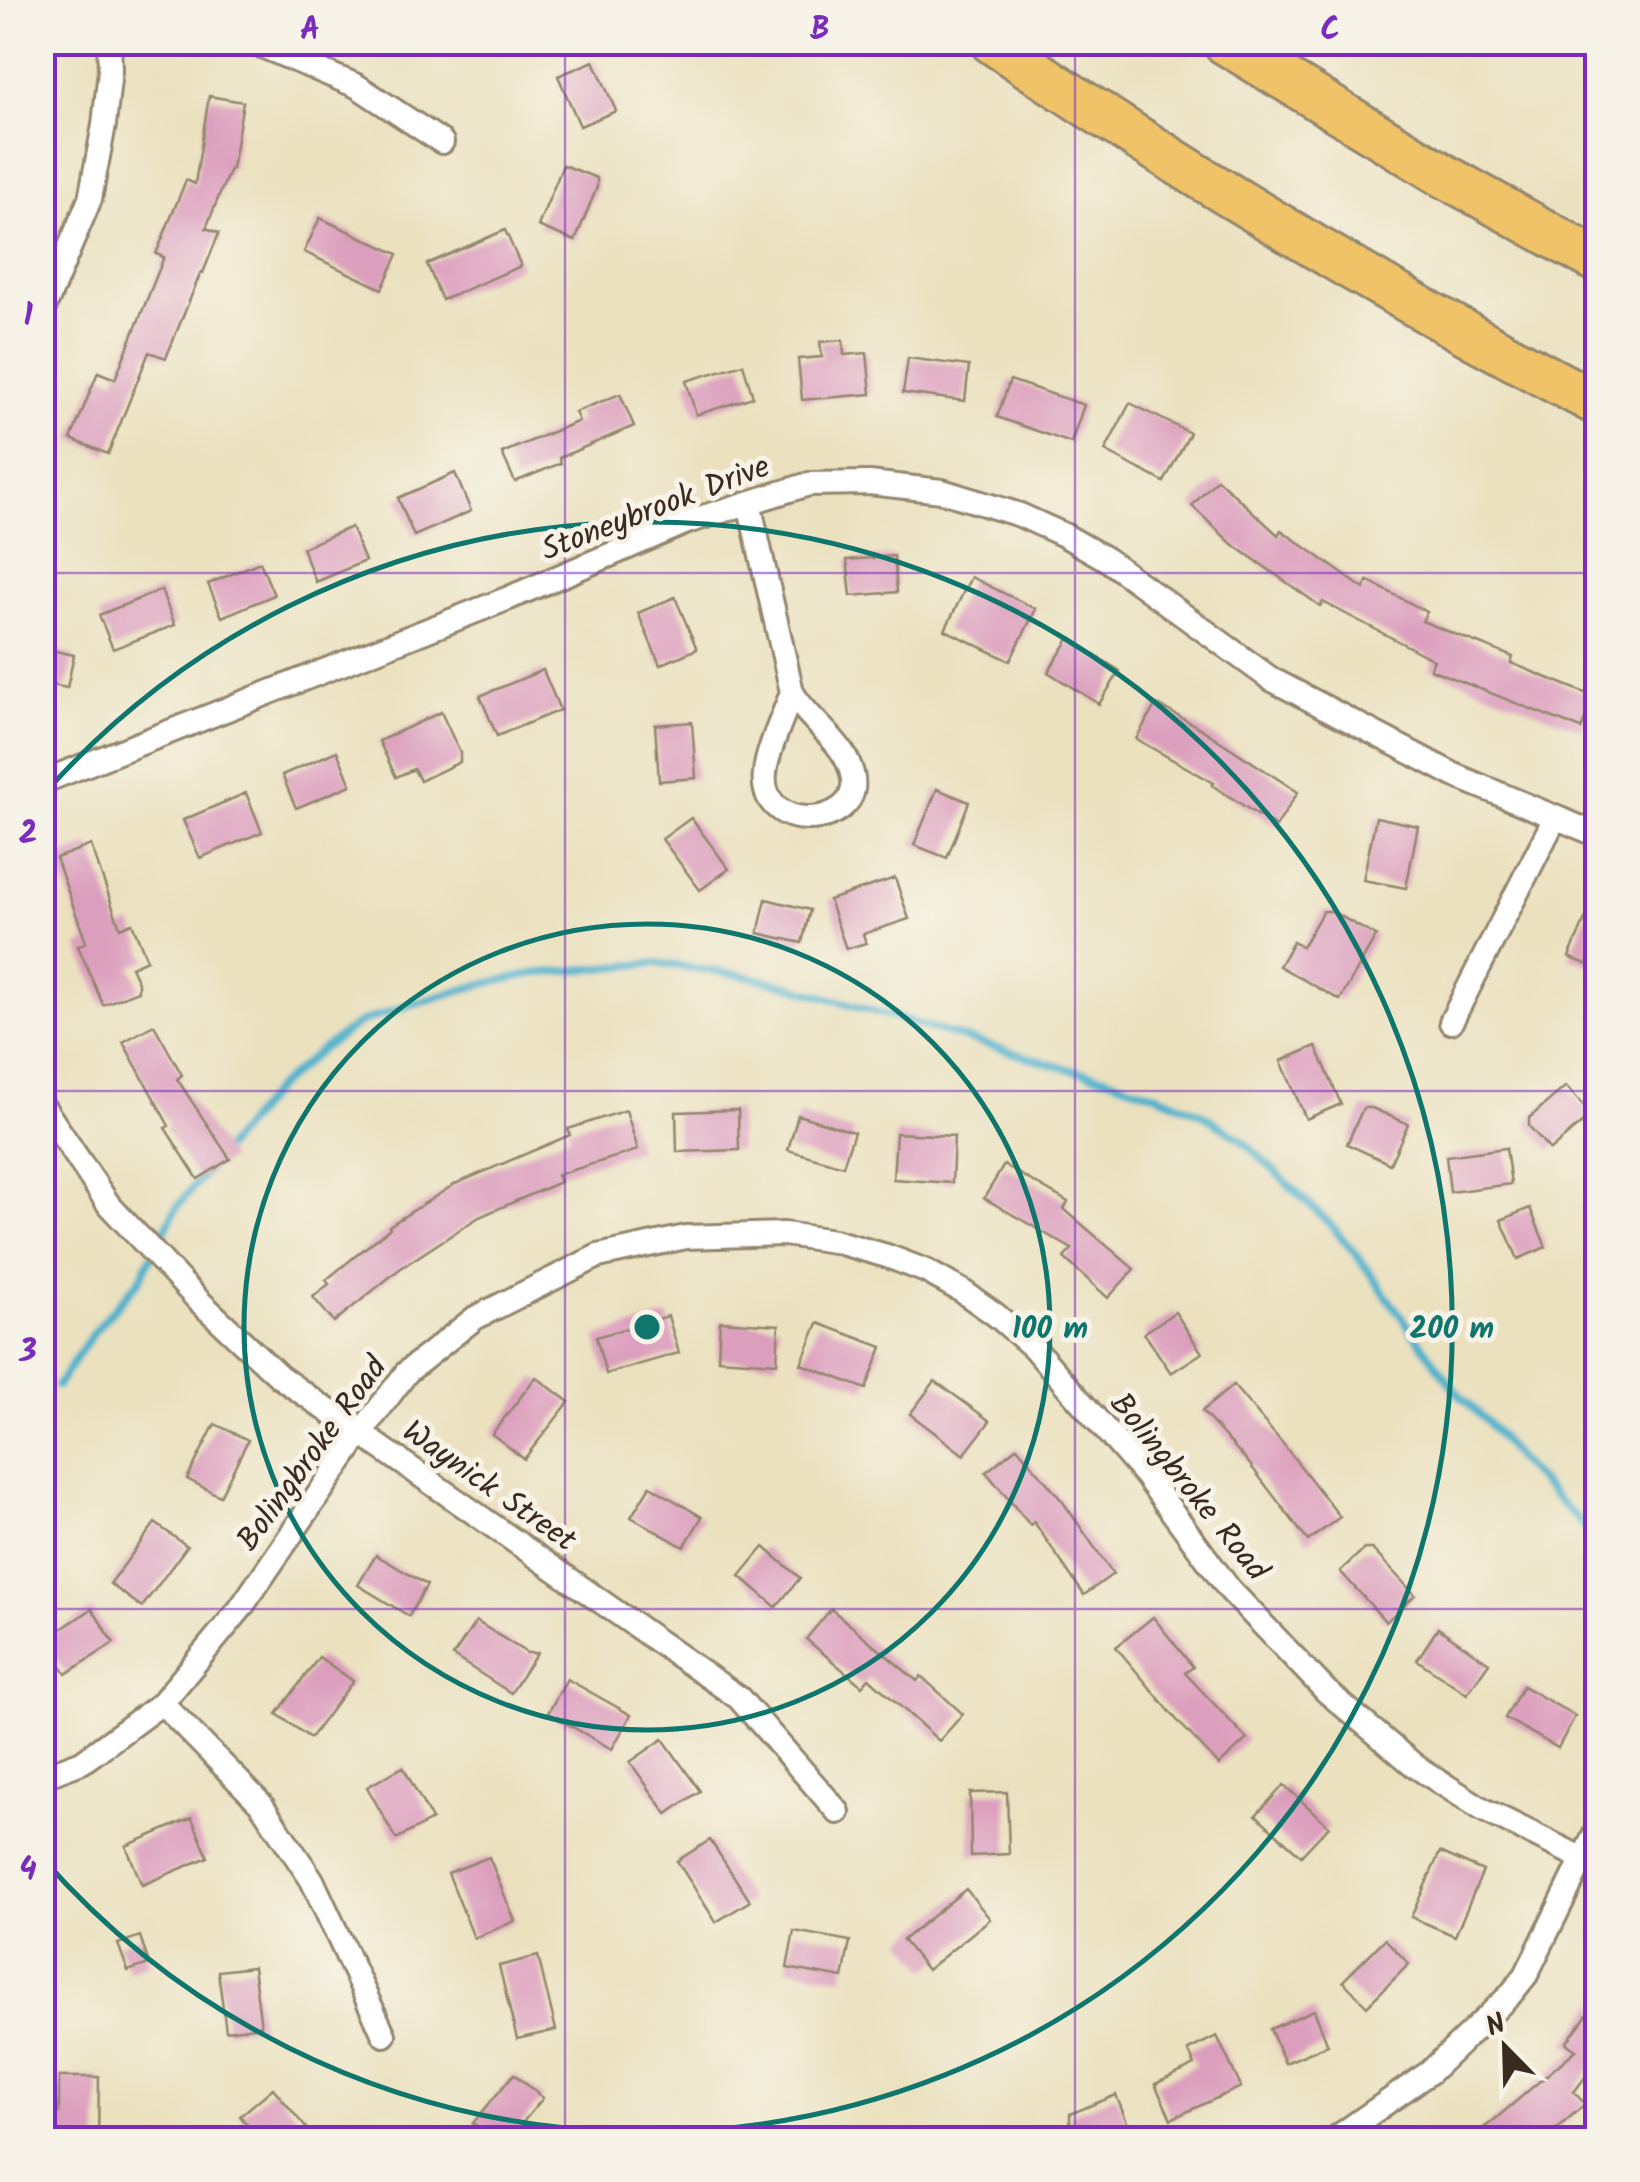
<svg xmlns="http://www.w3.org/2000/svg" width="1640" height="2182" font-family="Kalam,sans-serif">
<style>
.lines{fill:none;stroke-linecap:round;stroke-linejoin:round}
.stream{stroke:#4db1cc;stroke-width:8}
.building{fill:#dc9ebd}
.minor-casing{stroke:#93866e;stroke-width:28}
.motorway-casing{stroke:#93866e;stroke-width:48}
.minor{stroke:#fff;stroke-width:22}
.motorway{stroke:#f1c369;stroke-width:42}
.grid{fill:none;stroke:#7b2cbf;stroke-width:2.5;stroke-opacity:0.55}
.ring{fill:none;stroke:#0f766e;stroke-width:5}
.labels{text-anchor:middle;stroke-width:10;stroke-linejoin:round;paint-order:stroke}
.street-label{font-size:32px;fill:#3b2a1e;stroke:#f7f3e8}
.centre{fill:#0f766e;stroke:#f7f3e8;stroke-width:5}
.ring-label{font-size:30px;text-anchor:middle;font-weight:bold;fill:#0f766e;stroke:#f7f3e8;stroke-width:10;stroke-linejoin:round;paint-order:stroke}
.neatline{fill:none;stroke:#7b2cbf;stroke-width:4}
.grid-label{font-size:32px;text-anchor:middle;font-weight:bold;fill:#7b2cbf}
</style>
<rect width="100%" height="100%" fill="#f7f3e8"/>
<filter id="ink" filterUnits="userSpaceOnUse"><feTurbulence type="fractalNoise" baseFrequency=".01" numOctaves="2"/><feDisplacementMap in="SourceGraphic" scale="20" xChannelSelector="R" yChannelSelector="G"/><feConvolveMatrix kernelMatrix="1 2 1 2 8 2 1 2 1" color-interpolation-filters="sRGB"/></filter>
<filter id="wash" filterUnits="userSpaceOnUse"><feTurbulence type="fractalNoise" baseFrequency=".0048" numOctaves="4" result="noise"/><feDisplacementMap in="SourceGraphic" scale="40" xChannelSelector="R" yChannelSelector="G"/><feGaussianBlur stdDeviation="2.25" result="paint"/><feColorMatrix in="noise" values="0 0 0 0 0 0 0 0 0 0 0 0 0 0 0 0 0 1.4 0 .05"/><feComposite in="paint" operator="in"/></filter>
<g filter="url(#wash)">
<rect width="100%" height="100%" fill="#ebe1bf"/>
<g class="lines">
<!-- stream -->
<g class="stream">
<path d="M220,1154l57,-67 45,-38 37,-26 47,-17 73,-21 52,-11 126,-11 85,12 44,10 278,83 41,9 56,19 40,17 40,26 91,87 26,31 97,133 37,37 27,34 79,79"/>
<path d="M57,1386l38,-56 45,-51 36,-71 32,-39"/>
</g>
</g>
<g id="blocks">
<!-- building -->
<g class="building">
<path d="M594,61l22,50 -36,15 -22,-50z"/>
<path d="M209,96l34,6 -11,67h-2l-24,59 13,5 -16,40 -2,-1 -35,86 -17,-6 -41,102 -37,-15 27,-67 17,7 49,-122 -8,-3 30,-74 9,4z"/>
<path d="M563,165l34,13v9l-22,54 -37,-15z"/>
<path d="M320,218l78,36 -16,35 -78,-37z"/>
<path d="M505,230l16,36 -79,34 -15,-36z"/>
<path d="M843,340l1,15 23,-2 4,41 -69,6 -4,-41 24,-2 -2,-15z"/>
<path d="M908,358l61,8 -4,35 -62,-8z"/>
<path d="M743,364l10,33 -57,18 -10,-34z"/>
<path d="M1010,380l74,25 -13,38 -74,-26z"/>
<path d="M620,394l14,32 -75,32 2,5 -46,19 -13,-29 77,-32 -4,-9z"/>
<path d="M1130,403l60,30 -26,49 -59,-31z"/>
<path d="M455,473l16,38 -57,25 -16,-38z"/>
<path d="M1217,479l61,56 3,-5 83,59 4,-8 59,31 -5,9 91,36 -2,6 84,34 -14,32 -151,-60 4,-9 -111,-58 -3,4 -89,-63 -39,-37z"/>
<path d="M351,527l14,34 -49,21 -14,-34z"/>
<path d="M894,556l3,36 -46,4 -4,-36z"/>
<path d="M260,562l14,33 -52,22 -14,-33z"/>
<path d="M971,577l65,32 -26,52 -65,-31z"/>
<path d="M161,590l14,35 -62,24 -14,-34z"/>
<path d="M675,597l22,52 -37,16 -22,-52z"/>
<path d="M1069,639l51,32 -21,33 -51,-32z"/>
<path d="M42,648l32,7 -7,33 -25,-5z"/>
<path d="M543,670l17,40 -63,26 -17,-40z"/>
<path d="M1156,704l44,24 98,64 -22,35 -64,-42 2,-2 -78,-44z"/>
<path d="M441,712l19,41v9l-40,19 -6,-12 -18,8 -17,-36z"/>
<path d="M692,722l4,56 -37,3 -4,-56z"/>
<path d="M337,751l14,34 -55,23 -14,-33z"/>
<path d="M937,789l32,13 -22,56 -33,-13z"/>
<path d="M246,793l16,39 -62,26 -17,-38z"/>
<path d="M1376,817l42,9 -12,62 -43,-8z"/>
<path d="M691,818l38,51 -29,21 -38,-51z"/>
<path d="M91,845l29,83 12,-5 15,37 -16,7 7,15v9l-35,14 -25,-59 8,-4 -30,-84z"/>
<path d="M895,878l14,41 -46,15 3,9 -20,6 -17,-49z"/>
<path d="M1598,889v80l-29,-12z"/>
<path d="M766,899l44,11 -8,33 -44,-10z"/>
<path d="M1323,911h8l45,25 -36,64 -61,-34 14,-24 9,5z"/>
<path d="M154,1025l28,50 -5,4 53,80 -32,20 -33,-51 4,-2 -46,-84z"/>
<path d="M1316,1046l25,58 -35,15 -25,-58z"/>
<path d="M1566,1086l25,29 -41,35 -21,-24v-8z"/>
<path d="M1363,1108h9l36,16 -18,40 -43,-20z"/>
<path d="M626,1110l12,40 -81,25 3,7 -81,35 -78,51 -67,54 -21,-25 16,-13 -3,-4 64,-52 -1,-2 66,-42 115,-49 -2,-6z"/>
<path d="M738,1110l1,40 -62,2 -1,-40z"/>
<path d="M798,1115l56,17 -11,34 -55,-16z"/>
<path d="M896,1133l58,3 -2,47 -59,-4z"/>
<path d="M1506,1148l5,36 -61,8 -4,-36z"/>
<path d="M1004,1165l64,37 -4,7 70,60 -26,29 -44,-40 8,-9 -88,-51z"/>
<path d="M1530,1208l16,39 -28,12 -17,-39z"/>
<path d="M1175,1312l27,41 -31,20 -27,-40z"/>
<path d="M668,1316l11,37 -73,21 -10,-37z"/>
<path d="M720,1321l59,4 -2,38 -59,-4z"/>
<path d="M818,1323l64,24 -16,42 -65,-25z"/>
<path d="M536,1377l33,25 -45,57 -32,-25z"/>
<path d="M935,1381l55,40 -26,34 -54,-41z"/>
<path d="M1233,1385l51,60 56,72 -32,24 -60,-79 -46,-51z"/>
<path d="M215,1424l33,16 -28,56 -33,-17z"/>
<path d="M1017,1447l46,55 50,72 -29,21 -50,-73 -4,3 -44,-53z"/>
<path d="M650,1486l52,31 -18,30 -53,-30z"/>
<path d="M155,1523l32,23 -45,61 -32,-23z"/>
<path d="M764,1547l36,31 -24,29 -36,-31z"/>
<path d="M1364,1549h8l43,46 -29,27 -46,-51z"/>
<path d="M376,1555l51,30 -18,31 -51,-31z"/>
<path d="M92,1609l22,34 -48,31 -22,-34z"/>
<path d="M831,1609l86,72 4,-5 42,38 -24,27 -70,-63 -7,8 -56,-47z"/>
<path d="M1153,1617l40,50 -8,6 62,66 -28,26 -43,-46 -60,-72z"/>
<path d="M476,1621l51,32h10l-26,40 -58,-37z"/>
<path d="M1438,1628l51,35 -22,31 -50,-34z"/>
<path d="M319,1657l34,24 -43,57 -33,-24z"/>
<path d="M567,1679l64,36 -19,34 -64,-36z"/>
<path d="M1523,1686l52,30 -17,32 -53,-30z"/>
<path d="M663,1739l37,52 -33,23 -37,-52z"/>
<path d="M403,1767l29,53 -36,19 -29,-52z"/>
<path d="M1284,1785l45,41 -28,30 -45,-41z"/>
<path d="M1007,1792l2,62 -38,2 -1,-63z"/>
<path d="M192,1818l16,39 -66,28 -16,-39z"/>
<path d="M710,1840l40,61 -34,21 -39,-61z"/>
<path d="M1440,1852l43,19 -28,65 -44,-19z"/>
<path d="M489,1857l26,64 -41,17 -26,-65z"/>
<path d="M966,1889l24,30 -63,51 -24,-30z"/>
<path d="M794,1931l56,10 -7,37 -56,-10z"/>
<path d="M140,1936l9,28 -21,7 -10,-27z"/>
<path d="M1385,1939l24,25 -42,42 -24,-25z"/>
<path d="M538,1956l18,74 -39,9 -18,-73z"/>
<path d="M253,1967l8,59 -35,5 -8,-60z"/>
<path d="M1598,2000v66l-3,-2 -21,28 11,12 -41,36h-76l25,-19 83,-71 -10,-7z"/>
<path d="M1314,2010l14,35 -43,18 -15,-34z"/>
<path d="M1217,2036l24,51 -70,32 -16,-35 40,-19 -7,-15z"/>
<path d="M514,2074l29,24 -35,42h-16l-19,-17z"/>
<path d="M59,2077h40l-1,63h-53v-27h14z"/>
<path d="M273,2088l43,52h-56l-20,-24z"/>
<path d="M1116,2095l15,37 -18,8h-36l-7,-17v-9z"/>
</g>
</g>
</g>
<g filter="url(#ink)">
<use href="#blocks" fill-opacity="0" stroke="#93866e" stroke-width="2.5"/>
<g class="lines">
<!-- minor casing -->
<g class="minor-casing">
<g id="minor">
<path d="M235,42l27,4 95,40 85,56"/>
<path d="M42,313l48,-114 14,-74 6,-55 -1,-28"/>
<path d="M749,503l43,189c17,31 56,50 61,87 7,49 -95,57 -88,-6 2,-23 19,-58 27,-81"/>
<path d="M42,782l467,-184 178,-76 122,-38 60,-1 73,8 78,24 44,20 42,24 165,120 183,96 144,60"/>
<path d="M1451,1022l104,-204"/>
<path d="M42,1105l67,100 91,97 80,75 459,321 99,114"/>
<path d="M162,1703l99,101 51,76 72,155"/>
<path d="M42,1777l40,-15 80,-59 78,-94 120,-175 47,-62 68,-54 123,-62 88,-19 98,-3 50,7 53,15 39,15 36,20 34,24 37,32 113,129 83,113 97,102 89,75 67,43 99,49"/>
<path d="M1333,2140l97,-68 80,-77 16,-20 72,-147"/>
</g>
</g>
<!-- motorway casing -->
<g class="motorway-casing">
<g id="motorway">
<path d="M992,42c194,132 397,253 606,362"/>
<path d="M1224,42l219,133 155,86"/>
</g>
</g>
<!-- minor -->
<use href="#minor" class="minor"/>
<!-- motorway -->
<use href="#motorway" class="motorway"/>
</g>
</g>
<!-- grid -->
<path class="grid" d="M565,42v2098M1075,42v2098M42,573h1556M42,1091h1556M42,1609h1556"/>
<!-- distance rings -->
<g class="ring">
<circle cx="647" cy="1327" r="403"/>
<path d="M44 794A805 805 0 1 1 44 1860"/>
</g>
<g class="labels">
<!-- street labels -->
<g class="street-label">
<text transform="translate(655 507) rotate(-21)" y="11">Stoneybrook Drive</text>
<text transform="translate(311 1453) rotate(-54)" y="11">Bolingbroke Road</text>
<text transform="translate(490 1485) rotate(35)" y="11">Waynick Street</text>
<text transform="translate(1190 1486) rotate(51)" y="11">Bolingbroke Road</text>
</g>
</g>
<circle cx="647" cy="1327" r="15" class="centre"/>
<g class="ring-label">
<text x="1050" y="1338">100 m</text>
<text x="1452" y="1338">200 m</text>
</g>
<!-- margin -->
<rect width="1640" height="2182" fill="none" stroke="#f7f3e8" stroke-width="110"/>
<!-- north arrow -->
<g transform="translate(1505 2047) rotate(337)" stroke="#f7f3e8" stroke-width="8" paint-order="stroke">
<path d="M0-8L18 38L0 25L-18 38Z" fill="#3b2a1e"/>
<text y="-15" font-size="28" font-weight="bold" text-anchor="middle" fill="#3b2a1e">N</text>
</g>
<rect x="55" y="55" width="1530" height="2072" class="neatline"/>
<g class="grid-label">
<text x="310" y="39">A</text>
<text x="820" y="39">B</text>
<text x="1330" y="39">C</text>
<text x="28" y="325">1</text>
<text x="28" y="843">2</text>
<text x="28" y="1361">3</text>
<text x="28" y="1879">4</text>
</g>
</svg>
